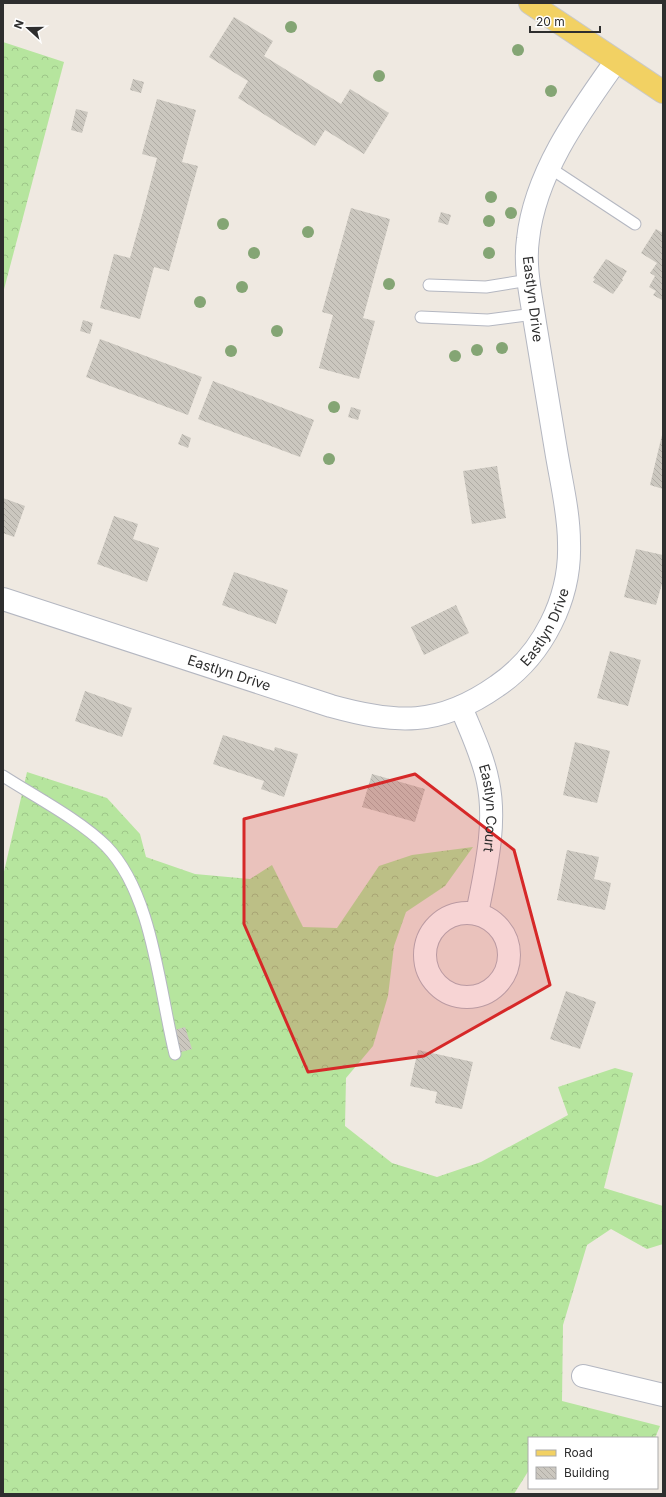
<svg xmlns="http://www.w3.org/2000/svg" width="666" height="1497" font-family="Inter,sans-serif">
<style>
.forest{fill:url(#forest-crowns)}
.building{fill:url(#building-back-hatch)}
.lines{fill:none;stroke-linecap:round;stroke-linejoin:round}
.lane-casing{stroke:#b4b7c1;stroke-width:13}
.street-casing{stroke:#b4b7c1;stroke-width:24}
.primary-casing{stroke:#c9c9c9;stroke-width:24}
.lane{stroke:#fff;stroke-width:11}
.street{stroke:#fff;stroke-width:22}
.primary{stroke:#f2d163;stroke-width:22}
.tree{fill:#84a574}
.marked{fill:#d62828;fill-opacity:0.2;stroke:#d62828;stroke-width:3;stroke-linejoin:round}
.labels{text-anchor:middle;stroke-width:3;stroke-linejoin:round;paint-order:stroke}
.street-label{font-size:14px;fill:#2e2e2e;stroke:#fff}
</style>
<defs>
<pattern id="forest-crowns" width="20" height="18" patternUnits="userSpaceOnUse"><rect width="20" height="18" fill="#b6e59e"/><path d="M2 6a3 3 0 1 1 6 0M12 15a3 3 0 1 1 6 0" fill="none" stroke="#9dc588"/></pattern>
<pattern id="building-back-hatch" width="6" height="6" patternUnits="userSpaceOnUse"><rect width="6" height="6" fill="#cbc7bf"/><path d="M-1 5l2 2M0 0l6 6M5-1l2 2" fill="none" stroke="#afaba4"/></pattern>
</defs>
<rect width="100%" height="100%" fill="#efe9e1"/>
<!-- forest -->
<g class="forest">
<path d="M3,42l61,20 -61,231z"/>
<path d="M27,772l80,26 33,36 6,23 49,17 55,5 22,-14 31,62 34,1 42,-62 33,-11 61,-8 -28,39 -39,26 -12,34 -6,50 -15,50 -27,32 -1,48 47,37 45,14 44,-15 87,-47 -10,-28 57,-19 18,5 -29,115 59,18v38l-16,5 -36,-20 -24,16 -24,80 -1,76 98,25 -5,12h-126v32l-15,24h-511v-618z"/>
</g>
<!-- building -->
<g class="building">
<path d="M234,17l39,24 -9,15 77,48 9,-15 39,24 -25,41 -39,-24 -10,16 -77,-48 10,-17 -39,-24z"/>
<path d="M133,79l11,3 -3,11 -11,-3z"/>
<path d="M157,99l39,11 -14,52 16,4 -29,105 -15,-4 -14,52 -40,-11 14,-54 16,4 14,-50 13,-50 -15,-4z"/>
<path d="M76,109l12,3 -6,21 -11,-3z"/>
<path d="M351,208l39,11 -27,99 12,3 -16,58 -40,-11 14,-53 -11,-3z"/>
<path d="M441,212l10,3 -3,10 -10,-3z"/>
<path d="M656,229l7,4 -1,67 -9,-5 3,-4 -7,-4 6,-11 -5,-3 7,-10 -16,-10z"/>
<path d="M606,259l21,12 -5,8 1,1 -10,14 -20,-12 2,-3 -2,-1z"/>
<path d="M83,320l10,3 -3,11 -10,-3z"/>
<path d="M100,339l102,38 -14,38 -102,-38z"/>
<path d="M213,381l101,39 -14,37 -102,-38z"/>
<path d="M351,407l10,3 -3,10 -10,-3z"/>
<path d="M182,434l9,4 -3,10 -10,-4z"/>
<path d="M662,435h1v54l-13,-4z"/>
<path d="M497,466l9,52 -34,6 -9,-53z"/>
<path d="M3,498l22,8 -11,31 -11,-4z"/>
<path d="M114,516l24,8 -5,15 26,9 -12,34 -50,-18z"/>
<path d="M636,549l27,6v25l-7,25 -32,-8z"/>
<path d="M234,572l54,18 -12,34 -54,-19z"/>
<path d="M456,605l13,28 -45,22 -13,-28z"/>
<path d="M610,651l31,9 -13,46 -31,-8z"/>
<path d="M85,691l47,17 -10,29 -47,-16z"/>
<path d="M223,735l51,16 1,-4 23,7 -14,43 -23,-8 3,-8 -51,-17z"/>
<path d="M575,742l35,9 -13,52 -34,-8z"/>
<path d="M372,774l53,15 -10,33 -53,-15z"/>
<path d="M567,850l32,7 -5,22 17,4 -6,27 -48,-10z"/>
<path d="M566,991l30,11 -16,47 -30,-10z"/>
<path d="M185,1027l7,22 -11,3 -6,-22z"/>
<path d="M418,1050l55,12 -11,47 -27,-6 2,-11 -27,-6z"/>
</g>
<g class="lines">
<!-- lane casing -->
<g class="lane-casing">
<g id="lane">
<path d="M550,168l85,56"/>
<path d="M429,285l57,2 43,-7"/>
<path d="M421,317l67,3 46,-6"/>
<path d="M3,776c31,20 77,44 103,70 47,48 53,144 69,208"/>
</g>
</g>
<!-- street casing -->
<g class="street-casing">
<g id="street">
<path id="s1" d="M3,599l328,107c65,18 108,21 166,-20 46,-31 74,-88 72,-143 0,-31 -8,-62 -13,-93 -7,-42 -14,-84 -21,-127 -4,-27 -11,-56 -7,-84 7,-66 51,-126 88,-178"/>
<path id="s2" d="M461,707c10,25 22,49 27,75 9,43 -3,90 -11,132"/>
<circle cx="467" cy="955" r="42"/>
<path d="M583,1376l80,19"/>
</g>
</g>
<!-- primary casing -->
<g class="primary-casing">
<path id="primary" d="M530,3l133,89"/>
</g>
<!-- lane -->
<use href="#lane" class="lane"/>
<!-- street -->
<use href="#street" class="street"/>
<!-- primary -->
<use href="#primary" class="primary"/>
</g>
<!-- trees -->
<g class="tree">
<circle cx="291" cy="27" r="6"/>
<circle cx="518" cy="50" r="6"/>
<circle cx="379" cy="76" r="6"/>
<circle cx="551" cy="91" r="6"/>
<circle cx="491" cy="197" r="6"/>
<circle cx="511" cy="213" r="6"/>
<circle cx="489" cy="221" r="6"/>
<circle cx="223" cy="224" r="6"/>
<circle cx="308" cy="232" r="6"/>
<circle cx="254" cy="253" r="6"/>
<circle cx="489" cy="253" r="6"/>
<circle cx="389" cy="284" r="6"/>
<circle cx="242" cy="287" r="6"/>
<circle cx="200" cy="302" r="6"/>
<circle cx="277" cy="331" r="6"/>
<circle cx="502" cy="348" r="6"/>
<circle cx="477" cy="350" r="6"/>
<circle cx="231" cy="351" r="6"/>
<circle cx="455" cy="356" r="6"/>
<circle cx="334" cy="407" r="6"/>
<circle cx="329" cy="459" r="6"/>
</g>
<!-- marked area -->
<path class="marked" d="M415,774l99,76 36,135 -126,71 -116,16 -64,-148v-105z"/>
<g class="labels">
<!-- street labels -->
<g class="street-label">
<text transform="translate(533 299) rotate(83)" y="5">Eastlyn Drive</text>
<text dy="5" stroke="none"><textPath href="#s1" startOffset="597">Eastlyn Drive</textPath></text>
<text dy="5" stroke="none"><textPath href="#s1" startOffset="238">Eastlyn Drive</textPath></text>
<text dy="5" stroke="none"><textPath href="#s2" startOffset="106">Eastlyn Court</textPath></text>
</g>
</g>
<!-- border -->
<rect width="666" height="1497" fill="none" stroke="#2e2e2e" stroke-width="8"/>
<!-- legend -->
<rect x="528" y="1437" width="130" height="52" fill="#ffffff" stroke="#ababab"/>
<rect x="536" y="1450" width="20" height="6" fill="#f2d163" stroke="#ababab"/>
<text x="564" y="1457" font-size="12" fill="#2e2e2e">Road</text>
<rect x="536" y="1467" width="20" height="12" fill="url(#building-back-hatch)" stroke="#ababab"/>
<text x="564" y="1477" font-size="12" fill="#2e2e2e">Building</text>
<!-- north arrow -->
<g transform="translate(28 28) rotate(291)" stroke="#ffffff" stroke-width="3" paint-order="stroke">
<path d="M0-3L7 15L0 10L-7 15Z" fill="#2e2e2e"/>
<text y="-6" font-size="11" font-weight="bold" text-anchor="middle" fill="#2e2e2e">N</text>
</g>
<!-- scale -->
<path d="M530 26v6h70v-6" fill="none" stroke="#2e2e2e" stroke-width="2"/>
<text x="536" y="26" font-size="12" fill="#2e2e2e" stroke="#ffffff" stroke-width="3" paint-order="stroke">20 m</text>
</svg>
